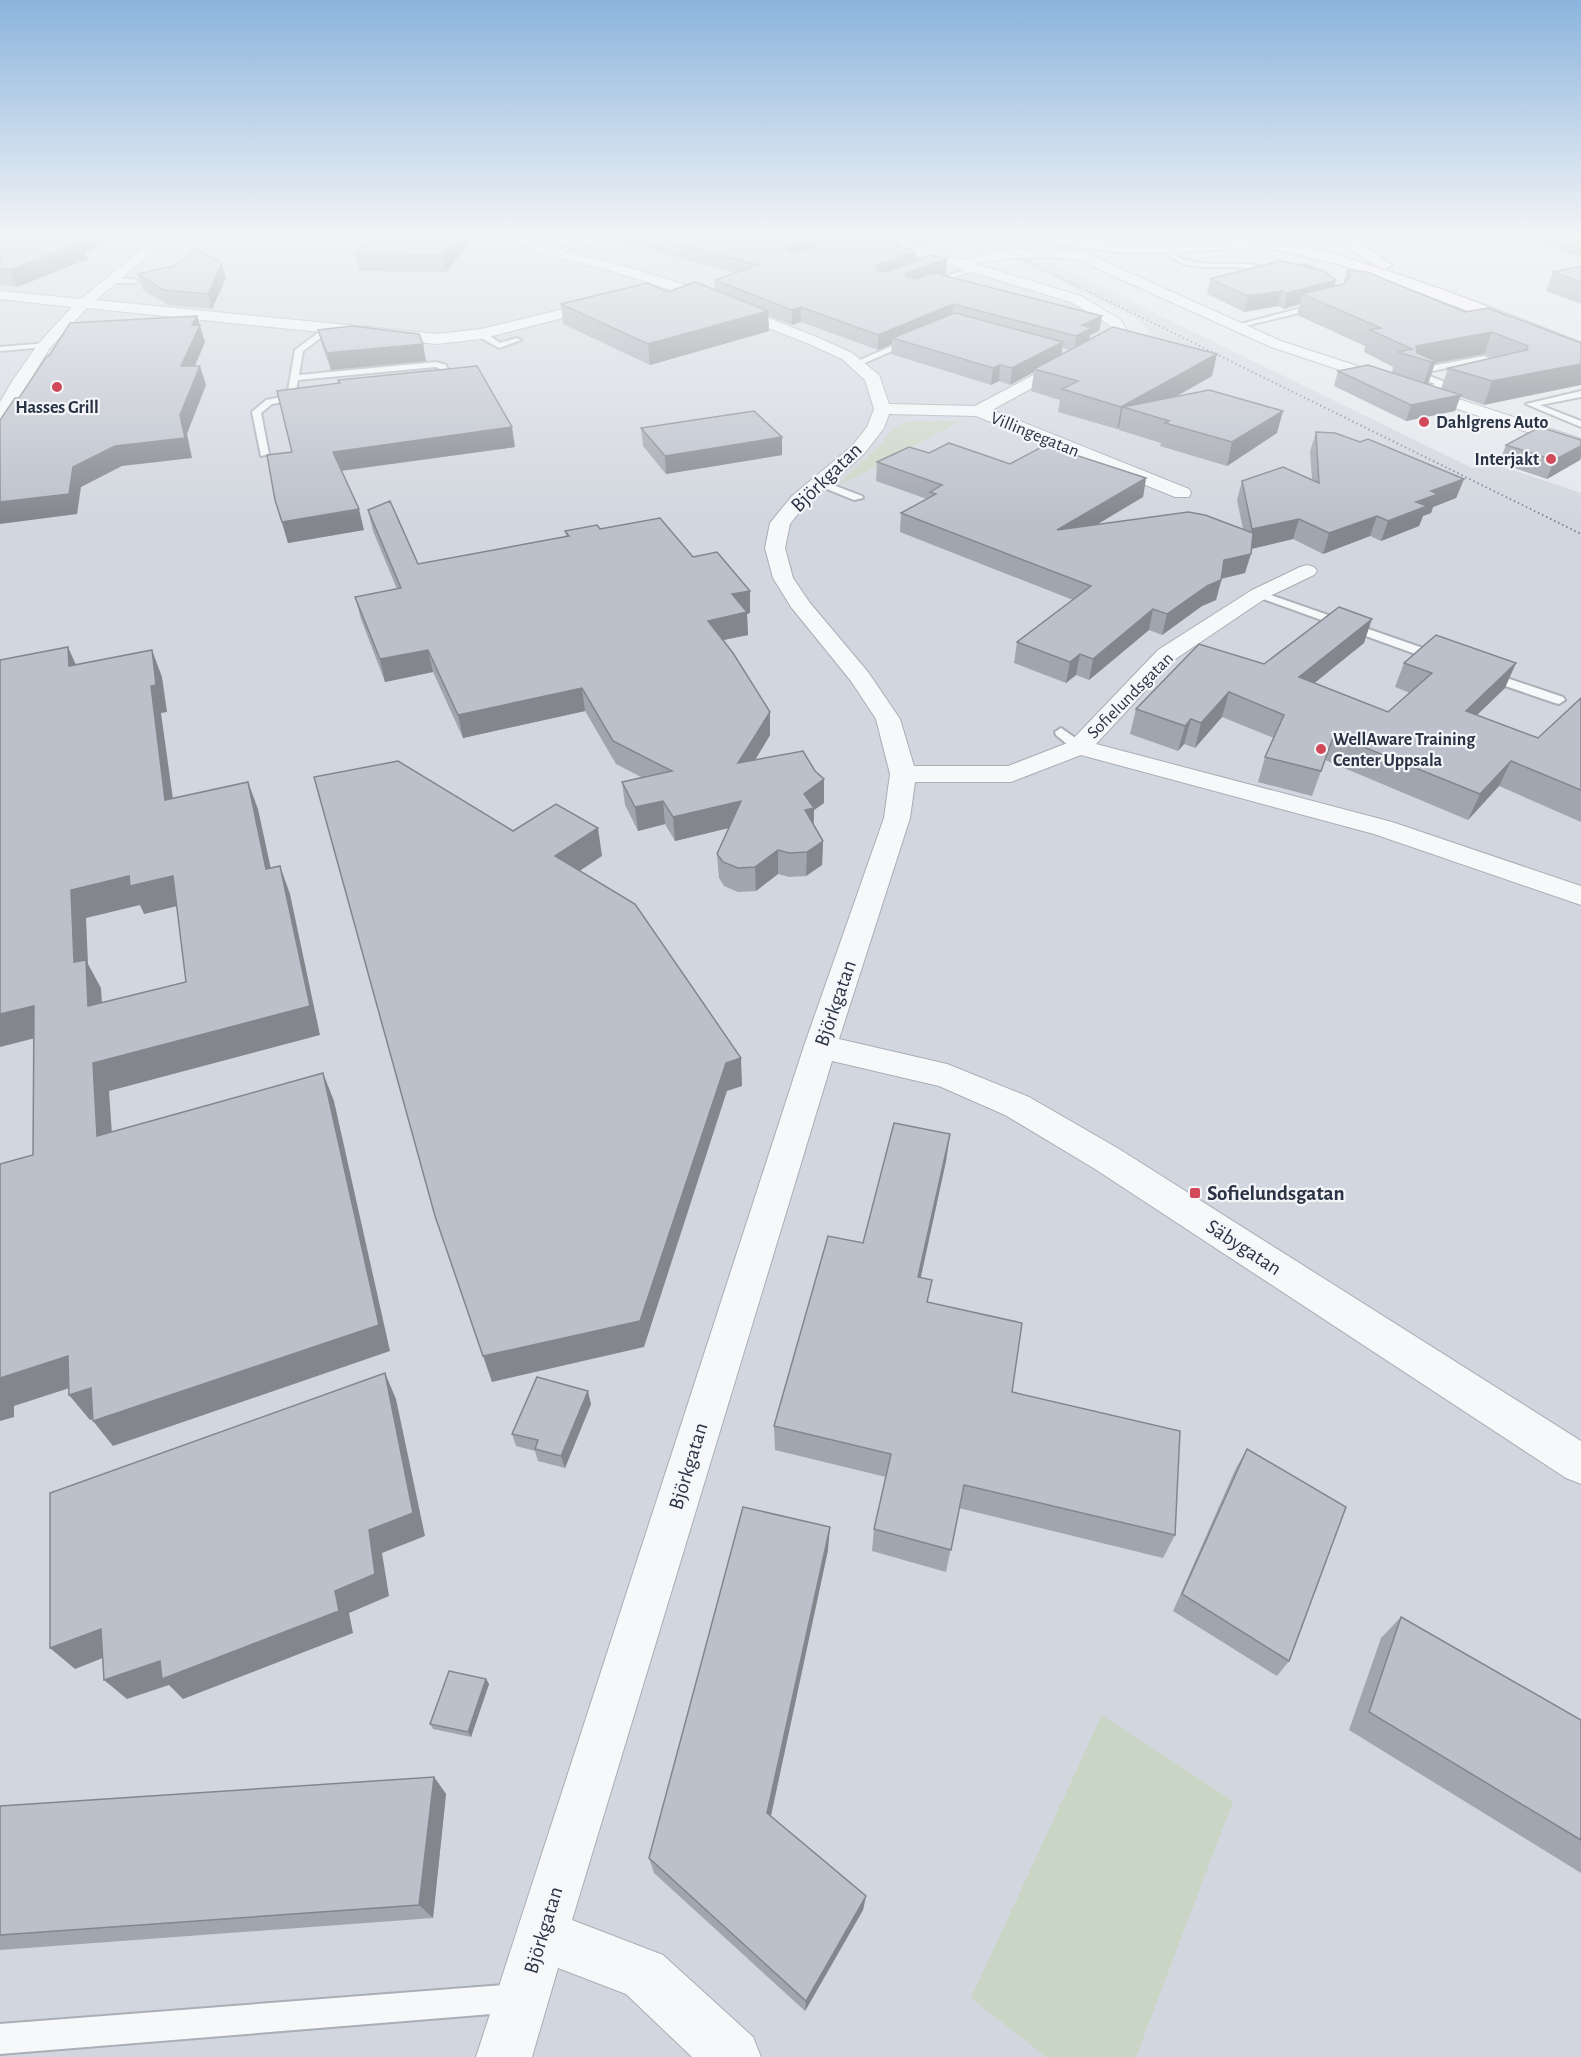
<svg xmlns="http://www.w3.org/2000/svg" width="1581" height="2057" font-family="'Alegreya Sans',sans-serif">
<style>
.built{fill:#d2d6de}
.green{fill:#c9d6c5}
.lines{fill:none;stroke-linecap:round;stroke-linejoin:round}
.lane-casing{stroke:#a9aeb7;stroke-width:4}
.street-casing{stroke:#a9aeb7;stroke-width:2}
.secondary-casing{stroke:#a9aeb7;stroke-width:3}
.lane{fill:#f7f8fa;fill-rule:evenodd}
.street{fill:#f7f8fa;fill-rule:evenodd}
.secondary{fill:#fff;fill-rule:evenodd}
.rail{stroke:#7d8696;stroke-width:2;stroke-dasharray:1.5 3;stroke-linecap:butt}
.wall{fill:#a1a5ae;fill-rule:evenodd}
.shaded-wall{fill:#83868d}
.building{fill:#bbc0ca;stroke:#83868d;stroke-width:1.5;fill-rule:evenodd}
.poi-dot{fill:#d1495b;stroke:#f4f6f9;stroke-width:2}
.labels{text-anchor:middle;stroke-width:4.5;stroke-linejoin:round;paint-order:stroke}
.far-poi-label{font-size:18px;font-weight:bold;fill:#2b3445;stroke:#f4f6f9;text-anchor:start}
.far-street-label{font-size:18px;fill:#2b3445;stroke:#f4f6f9}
.street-label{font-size:21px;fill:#2b3445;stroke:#f4f6f9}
.poi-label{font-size:21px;font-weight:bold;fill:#2b3445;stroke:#f4f6f9;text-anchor:start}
</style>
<rect width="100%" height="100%" fill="#e4e7ec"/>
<!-- built -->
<g class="built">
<path d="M0,234h949l7,4 -39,12 177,58 27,27h31l-14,-16 -123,-60 25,-2 432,211 20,-5 89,30v1564h-1581z"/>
<path d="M994,234l31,14 -26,2 -33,-15z"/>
</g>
<!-- green -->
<g class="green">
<path d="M949,234h18l32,16 -52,3 -24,-5 32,-10z"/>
<path d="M1080,234l46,3 92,-3 16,8 -103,3 -84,-10z"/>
<path d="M1331,234c-31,15 -72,9 -104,1z"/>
<path d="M910,421h51l-117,62 -3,-1 42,-40 9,-13z"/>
<path d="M1102,1715l131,86 -97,256h-90l-75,-59z"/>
</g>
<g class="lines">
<!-- lane casing -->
<g class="lane-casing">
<g id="lane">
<path d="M565,234h11l19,8 -43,12v-2l33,-10z"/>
<path d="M878,234h12l19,7 -15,6 -2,-3 7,-3z"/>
<path d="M1180,244l3,2 -8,9c29,18 72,0 103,17l-4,2c-12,-2 -25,-6 -38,-7 -23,-1 -50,4 -68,-12z"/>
<path d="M972,267l6,1 -46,18 -7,-2z"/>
<path d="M111,279h23l4,2 -4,2h-26z"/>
<path d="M1320,303l4,2 -1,2 -90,22 -4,-2z"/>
<path d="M326,327l7,2 -30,22 -4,24 137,-13 10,3 5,13 -10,7h-6v-4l7,-4 -3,-9 -4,-1 -137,13 -4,20 -22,4 -11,9 8,41 -8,2 -9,-44 14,-12 21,-4 8,-46z"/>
<path d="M478,332h6l16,11 17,-5 4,2 -22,8 -21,-12z"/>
<path d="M908,339l7,2 -55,24 -7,-2z"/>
<path d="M48,343l1,2 -4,2 -45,4v-4z"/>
<path d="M1484,356l27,12 -7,2 -21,-9 -61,12 23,9 19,-4 4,3 -53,13 -4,-3 24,-7 -25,-10v-4z"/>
<path d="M1581,391v6l-41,8 41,16v6l-55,-23z"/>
<path d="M820,480l42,16 1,2 -9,2 -37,-15 -2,-2z"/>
<path d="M1259,591l184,64 2,3 -6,4 -4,-1 -180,-65v-4z"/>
<path d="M1486,671l77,26 2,3 -6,4 -4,-1 -73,-25 -2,-3z"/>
<path d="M1061,728l23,16 1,3 -1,3h-10l-18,-15 -1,-3z"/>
<path d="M516,1984l10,4 4,10 -4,10 -10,4 -516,42v-30z"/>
</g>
</g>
<!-- street casing -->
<g class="street-casing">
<g id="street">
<path d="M160,234h14l-78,66 341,34 44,-5 124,-30 7,4 -2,3 -129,33 -44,5 -350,-36 -38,41 -41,67 -2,4 -6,1v-19l13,-22 26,-37 33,-36 -72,-8v-8l81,8z"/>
<path d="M508,234h16l34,16 63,15 58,18 140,55 33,15 27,22 10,29 86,2 138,-73 -3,-8 -39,-23 -226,-68h24l92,26 36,-9 48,-3 41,5 195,88 300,98v11l-310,-103 -193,-87c-35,-4 -68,-4 -102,4l105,32 40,24 8,15 -137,75 197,79 2,4 -2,4h-14l-199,-81 -87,-2 -5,14 -20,26 -58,50 -16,20 -5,24 8,30 17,25 58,69 32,47 14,47h94l62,-24 88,-92 94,-60 48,-23 7,-2 7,2 3,4 -3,4 -48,23 -92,62 -78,84 296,78 189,64v19l-207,-71 -293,-79 -70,27h-96l-5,36 -71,221 108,25 82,33 90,52 462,292v43l-15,-6 -471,-309 -90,-54 -66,-29 -107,-25 -260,859 91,35 90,82 8,20h-69l-66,-63 -68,-26 -26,89h-56l328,-1011 80,-228 6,-44 -14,-55 -25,-38 -60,-74 -18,-29 -8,-30 5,-25 22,-27 60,-50 15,-19 7,-18 -9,-29 -23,-21 -33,-15 -140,-55 -57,-18 -63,-15 -25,-10z"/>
</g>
</g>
<!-- secondary casing -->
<g class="secondary-casing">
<g id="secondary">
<path d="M1032,234c37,0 74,9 112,10 42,1 86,-6 127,-3 34,3 69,15 101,25 71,22 140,50 209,77v11l-207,-79 -40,-12 -70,-16 -86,5h-61l-56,-7z"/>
<path d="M1341,234h13l8,11 30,20 -7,4 -5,-1 -28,-17z"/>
</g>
</g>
<!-- lane -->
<use href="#lane" class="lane"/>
<!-- street -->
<use href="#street" class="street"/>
<!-- secondary -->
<use href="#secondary" class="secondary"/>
<!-- rail -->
<path class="rail" d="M973,234l608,300"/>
</g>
<!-- wall -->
<g class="wall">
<path d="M0,234l105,1 2,8 -22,10 3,6 -71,28 -17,-2z"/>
<path d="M375,234h92l2,9 -23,29 -87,-1 -4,-17z"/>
<path d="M592,234h251l-44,18 99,-6 17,14 31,14 -3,1 159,41 -3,15 -9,4v5l127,14 -5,22 -37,21 102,36 -50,33 -67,-20 1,-3 -42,-13v-2l-2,1 -59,-17 2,-12 -29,-9 3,-19 -24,13 -11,-4 -8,4 -100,-31 1,-10 -14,6 -77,-28 -9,3 -24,-9 1,15 -119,34 -87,-41 -2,-20 107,-12 47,-2v-10l20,-7zM1062,348l8,2 -8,4z"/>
<path d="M898,234h49l-30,11 -7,-2v-4z"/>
<path d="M1518,234h63v24z"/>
<path d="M1299,265l28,9 8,12 8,-2 4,-14 118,42 116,31 -97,62 -24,-8 -5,14 -49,10 -72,-35 4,-15 54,2 1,-6 -29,-15 1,-6 -68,-31 3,-11 -16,5 -6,-3 -34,6 -37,-18 3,-15zM1484,354l9,4 -45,10 -7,21 -14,-5h1l7,-21z"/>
<path d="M1581,266v38l-35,-13 7,-19z"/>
<path d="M138,274l88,4 -14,31 -44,-4 -26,-16z"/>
<path d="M318,330l108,31 -95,9 -9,-24z"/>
<path d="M338,380l177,67 -173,24 22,59 -76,13 -13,-43 17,-48 47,-68z"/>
<path d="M641,428l141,9v18l-116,19 -23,-28z"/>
<path d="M1316,432l148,47 -8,19 -23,9 -2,6 -8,3 -4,10 -38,15 -11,-5 -47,18 -30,-15 -42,10 -6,24 -23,6 -6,21 -14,6 -40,29 -13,-5 -60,50 -13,-5 -10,8 -52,-20 3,-21 56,-42 -173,-68 1,-19 26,-14 -51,-18 1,-19 52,-9 81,11 136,14 -3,19 -47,28 147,4 -6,-29 5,-19 70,-2 -2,-28z"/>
<path d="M1506,445l74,15 -33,19 -48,-16z"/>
<path d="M368,510l50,54 148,-28 -1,-5 35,-2 93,28 57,56 -3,1 1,21 -25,5 47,72v23l-15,25 60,11 9,8v24l-10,7v14l9,17 -1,24 -16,11 -17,1 -11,-3 -22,17 -18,1 -14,-6 -5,-8 -2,-24 12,-26 -54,13 -10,-17 -27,7 -13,-26 -3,-23 19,-5 -25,-13 -31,-53 -122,27 -30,-66 -48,10 -24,-63 -6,-22 42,-8 -24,-58z"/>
<path d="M1364,643l-50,40 74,29 22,-19 -15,-6 9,-24 101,25 -28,27 61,23 43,-40v124l-82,-36 -31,34 -143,-60 -13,36 -54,-14 7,-25 9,-19 -52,-21 -27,31 -11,-4 -6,7 -48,-17 6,-25 128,-45z"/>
<path d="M950,1134l-4,27 -25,116 7,26 84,89 163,143 -12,23 -204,-50 -13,64 -74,-21 2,-22 12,-52 -111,-27 -1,-24 89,-183z"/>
<path d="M591,1404l-26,64 -27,-7 -3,-10 -19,-5 -4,-12z"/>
<path d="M1247,1449l42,212 -12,15 -104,-65 63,-143z"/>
<path d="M828,1550l-57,266 95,80 -3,14 -58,101 -151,-138 -5,-15z"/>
<path d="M1401,1617l180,103v153l-232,-143 32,-92z"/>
<path d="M486,1679l3,5 -18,53 -38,-8 -3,-5z"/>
<path d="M434,1777l12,17 -13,124 -433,32v-144z"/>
</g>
<!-- shaded-wall -->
<g class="shaded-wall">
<path d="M84,234h21v1l2,8 -22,10 3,6 -71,28 -7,-17z"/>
<path d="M460,234h7l2,9 -23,29 -3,-17z"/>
<path d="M808,234h35l-55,22 -3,-8 3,-6z"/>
<path d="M918,234h29l-30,11z"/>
<path d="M899,238l-1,14 -13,-9z"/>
<path d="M916,251l-1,14 -39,15 1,-15z"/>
<path d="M947,259l-1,15 -41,14v-12l1,-3z"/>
<path d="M222,263l4,15 -14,31 -4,-15z"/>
<path d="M1336,280l-4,15 -30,-1 -2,10 -16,5 3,-16z"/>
<path d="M1282,291l-4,15 -34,6 4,-16z"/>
<path d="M953,304l-1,15 -60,19v6l-14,6v-15z"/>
<path d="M801,307v15l-9,3v-15z"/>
<path d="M768,311l1,20 -119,34 -2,-21z"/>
<path d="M197,316l8,26 -18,43 -6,-19 11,-41z"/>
<path d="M1102,316l-3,15 -9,4 -1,8 -15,8 2,-15 6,-11z"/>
<path d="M1492,332l-8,22 -49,9 -7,21 -5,1 8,-23 -19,-6 4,-10z"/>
<path d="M1063,342l-2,16 -27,11v3l-24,13 2,-17z"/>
<path d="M423,344l3,17 -95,9 -4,-17z"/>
<path d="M1217,354l-5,22 -67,38 -22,-7 -4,21 -2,1 4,-22z"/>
<path d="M1581,364v21l-97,20 8,-24z"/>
<path d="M1000,365l-1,16 -8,4 2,-17z"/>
<path d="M200,366l6,19 -19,49 5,24 -70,8 -41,21 -4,27 -77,10v-22l180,-87z"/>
<path d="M1461,395l-6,16 -49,10 5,-16z"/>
<path d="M1283,411l-6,22 -50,33 5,-24z"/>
<path d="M512,427l3,20 -177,24 -5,-19z"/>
<path d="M782,437v18l-116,19 -1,-18z"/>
<path d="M1581,446v12l-1,2 -33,19 7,-19z"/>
<path d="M1146,478l-3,19 -89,53 3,-20z"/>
<path d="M1464,479l-8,19 -23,9 -2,6 -8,3 -4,10 -38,15 7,-20 43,-30z"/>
<path d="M359,509l5,21 -76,13 -6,-21z"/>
<path d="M1377,516l-7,20 -47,18 6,-21z"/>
<path d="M1299,519l-6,20 -46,11 5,-21z"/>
<path d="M1251,554l-6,19 -26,6 5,-19z"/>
<path d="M1221,580l-5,20 -14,6 -40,29 5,-21 40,-28z"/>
<path d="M750,591v22l-3,1 1,21 -39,8 -1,-22 24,-27z"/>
<path d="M1153,609l-4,21 -60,50 4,-21z"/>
<path d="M1372,619l-8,24 -73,59 8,-25z"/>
<path d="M68,647l12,27 -11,-8z"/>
<path d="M152,650l10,27 5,35 -6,1 16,115 -12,-28 -14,-114z"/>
<path d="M428,650l5,22 -48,10 -5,-23z"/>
<path d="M1080,654l-4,21 -10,8 4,-21z"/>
<path d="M1516,663l-11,25 -50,48 11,-25z"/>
<path d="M582,688l3,23 -122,27 -5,-23z"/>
<path d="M1229,692l-7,25 -27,31 6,-25z"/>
<path d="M770,712v23l-31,52 -1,-24z"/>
<path d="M1191,719l-7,25 -6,7 7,-25z"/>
<path d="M1511,761l-12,25 -31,34 12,-26z"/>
<path d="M824,779v24l-10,7 -1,22 -8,2 -1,-40z"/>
<path d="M248,782l10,27 19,88 -11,-28z"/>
<path d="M663,801l2,23 -27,7 -3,-24z"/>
<path d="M741,801v24l-66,16 -2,-24z"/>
<path d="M598,828l4,28 -42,28 -5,-28z"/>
<path d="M823,841l-1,24 -16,11 1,-24z"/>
<path d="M778,850v24l-22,17 -1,-24z"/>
<path d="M280,866l10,28 30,141 -211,56 5,73 -17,-28 -4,-73 217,-57z"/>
<path d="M129,876h44l13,28 -42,10 -4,-9 -54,13 2,46 13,24 3,46 -16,-28 -14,-44 -3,-72z"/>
<path d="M34,1006l17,28 -51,13v-33z"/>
<path d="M741,1058l1,28 -15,5 -83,256 -152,35 -9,-26 243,-293z"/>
<path d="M323,1073l11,28 56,250 -277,95 -20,-25z"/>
<path d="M950,1134l-4,27 -31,142 3,-26z"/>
<path d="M68,1356l20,26 -74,24v11l-14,4v-43z"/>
<path d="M385,1373l11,26 29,137 -43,17 7,43 -40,17 4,20 -170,66 -14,-14 -42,14 -23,-19 231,-89 34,-61z"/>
<path d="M91,1388l20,25 -21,7 -21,-25z"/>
<path d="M588,1391l3,13 -26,64 -4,-12z"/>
<path d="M830,1527l-2,23 -60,279 -1,-16z"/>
<path d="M101,1629l22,21 -48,19 -25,-21z"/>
<path d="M486,1679l3,5 -18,53 -3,-5z"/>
<path d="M434,1777l12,17 -13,124 -14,-13z"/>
<path d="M866,1896l-3,14 -58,101 1,-10z"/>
</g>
<!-- building -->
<g class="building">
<path d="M0,234h84l-14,7 12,1 -72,28 -10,-1z"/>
<path d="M375,234h85l-17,21 -88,-1z"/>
<path d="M642,234h166l-20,8 -3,6 4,4h11l45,-18h39l15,4 -14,5 31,8 -39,14v5l9,2 44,-17 17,4 -41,14 -1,3 10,3 19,-6 168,43 -20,9 10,3 -16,8 -123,-32 -75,31 -77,-28 -9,3 -77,-30 43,-15z"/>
<path d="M196,249l26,14 -14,31 -45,-4 -25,-16 36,-8z"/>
<path d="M1280,261l42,9 14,10 -49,13 -5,-2 -34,5 -38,-17z"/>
<path d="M1305,264l14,6 -20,-5z"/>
<path d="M1581,266v16l-28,-10z"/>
<path d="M1347,270l20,2 98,40 23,-4 93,35v21l-89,17 -44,-13 79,-18 1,-4 -36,-14 -76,14 1,7 19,8 -5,1 -33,-10 14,-3 -42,-19 11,-2 -79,-34 41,-10 8,-8z"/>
<path d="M695,282l73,29 -120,33 -87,-40 86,-21 21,9z"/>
<path d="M955,313l108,29 -51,26 -12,-3 -7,3 -101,-30z"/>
<path d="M197,316l-5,9h8l-19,41h19l-20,49 5,23 -70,8 -42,21 -4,27 -69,8v-82l15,-22h4l28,-42h2l21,-33z"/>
<path d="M352,326l67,8 4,10 -96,9 -9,-23z"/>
<path d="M1113,327l104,27 -96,53 -59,-18 16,-8 -44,-12z"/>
<path d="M1368,365l93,30 -50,10 -73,-34z"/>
<path d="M477,366l35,61 -179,25 26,57 -77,13 -7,-22 -8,-45 25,-3 -15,-61 63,-8 -2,-3z"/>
<path d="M1209,390l74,21 -51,31 -67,-19 4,-2 -46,-14z"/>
<path d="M754,411l28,26 -117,19 -24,-28z"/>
<path d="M1540,427l41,13v6l-27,14 -48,-15z"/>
<path d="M1316,432l19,1 25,9 8,-3 96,40 -33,12 7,3 -22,8 11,4 -39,15 -11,-5 -48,17 -30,-14 -47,10 -10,-48 41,-14 36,16z"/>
<path d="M949,443l61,21 35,-19 101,33 -89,52 131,-18 17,3 48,18 -2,21 -27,6 -3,20 -14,6 -40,28 -14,-5 -60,50 -13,-5 -10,8 -53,-20 74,-56 -190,-73 35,-19 -6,-2 12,-7 -65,-23 32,-15 20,6z"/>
<path d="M390,501l28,63 151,-28 -4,-5 32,-6 3,4 60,-11 33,39 24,-5 33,39 -18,3 15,18 -39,9 25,32 37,59 -32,51 65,-12 12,20 9,8 -20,15 10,14 -9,2 18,31 -16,11 -18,1 -11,-3 -23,17 -17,1 -15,-6 -6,-8 24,-53 -68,16 -10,-16 -28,6 -13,-25 50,-11 -59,-30 -31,-53 -124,27 -30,-65 -48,9 -25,-62 46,-9 -33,-78z"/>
<path d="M1339,607l33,12 -73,58 89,35 44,-39 -28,-10 32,-28 80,28 -50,48 72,27 43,-40v92l-70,-29 -31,33 -146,-59 -13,36 -56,-14 19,-42 -55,-23 -28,31 -10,-4 -6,7 -49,-17 63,-65 65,20z"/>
<path d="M68,647l1,19 83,-16 4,35 -5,1 14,114 83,-18 18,87 14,-3 30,140 -217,57 4,73 226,-63 56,252 -286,96 -2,-33 -22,7 -1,-39 -68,22v-214l33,-9 1,-149 -34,8v-354zM129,876l1,10 43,-10 13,106 -98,24 -2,-46 -12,2 -3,-72z"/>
<path d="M398,761l115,70 43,-27 42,24 -43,28 80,48 106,154 -15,5 -86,258 -157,35 -48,-140 -121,-439z"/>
<path d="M894,1123l56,11 -32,143 14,3 -5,22 95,21 -10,69 168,39 -5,104 -211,-50 -13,65 -77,-21 17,-75 -117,-28 54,-190 35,7z"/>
<path d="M385,1373l28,140 -44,17 6,44 -40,17 4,20 -177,68 -2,-18 -56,19 -3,-51 -51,19v-155z"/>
<path d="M537,1377l51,14 -27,65 -26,-7 3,-9 -26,-6z"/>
<path d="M1247,1449l99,58 -57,154 -107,-67z"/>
<path d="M743,1507l87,20 -63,286 99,83 -60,105 -157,-143z"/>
<path d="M1401,1617l180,103v120l-212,-128z"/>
<path d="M449,1671l37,8 -18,53 -38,-8z"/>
<path d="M434,1777l-15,128 -419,30v-129z"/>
</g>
<!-- sky -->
<linearGradient id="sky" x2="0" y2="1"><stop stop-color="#8bb4dd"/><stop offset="0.45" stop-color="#f3f4f6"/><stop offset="1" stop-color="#f3f4f6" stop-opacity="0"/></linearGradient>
<rect width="1581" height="522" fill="url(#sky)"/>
<!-- markers -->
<g class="poi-dot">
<circle cx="57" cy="387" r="6"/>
<circle cx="1424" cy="422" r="6"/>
<circle cx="1551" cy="459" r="6"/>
<circle cx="1321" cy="749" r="6"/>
<rect x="1189" y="1187" width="12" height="12" rx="3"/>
</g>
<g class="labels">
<!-- far-poi labels -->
<g class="far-poi-label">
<text x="57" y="413" text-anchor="middle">Hasses Grill</text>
<text x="1436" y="428">Dahlgrens Auto</text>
<text x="1539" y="465" text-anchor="end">Interjakt</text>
<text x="1333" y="745">WellAware Training<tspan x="1333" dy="21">Center Uppsala</tspan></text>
</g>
<!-- far-street labels -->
<g class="far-street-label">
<text transform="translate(1035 434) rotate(22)" y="6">Villingegatan</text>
<text transform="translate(1130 695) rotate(-45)" y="6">Sofielundsgatan</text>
</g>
<!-- street labels -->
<g class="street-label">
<text transform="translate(826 477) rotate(-44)" y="7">Björkgatan</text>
<text transform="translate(835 1003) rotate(-71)" y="7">Björkgatan</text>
<text transform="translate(1244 1247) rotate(33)" y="7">Säbygatan</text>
<text transform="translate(688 1466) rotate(-73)" y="7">Björkgatan</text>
<text transform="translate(543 1930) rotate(-73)" y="7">Björkgatan</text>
</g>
<!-- poi labels -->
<g class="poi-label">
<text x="1207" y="1200">Sofielundsgatan</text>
</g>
</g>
</svg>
